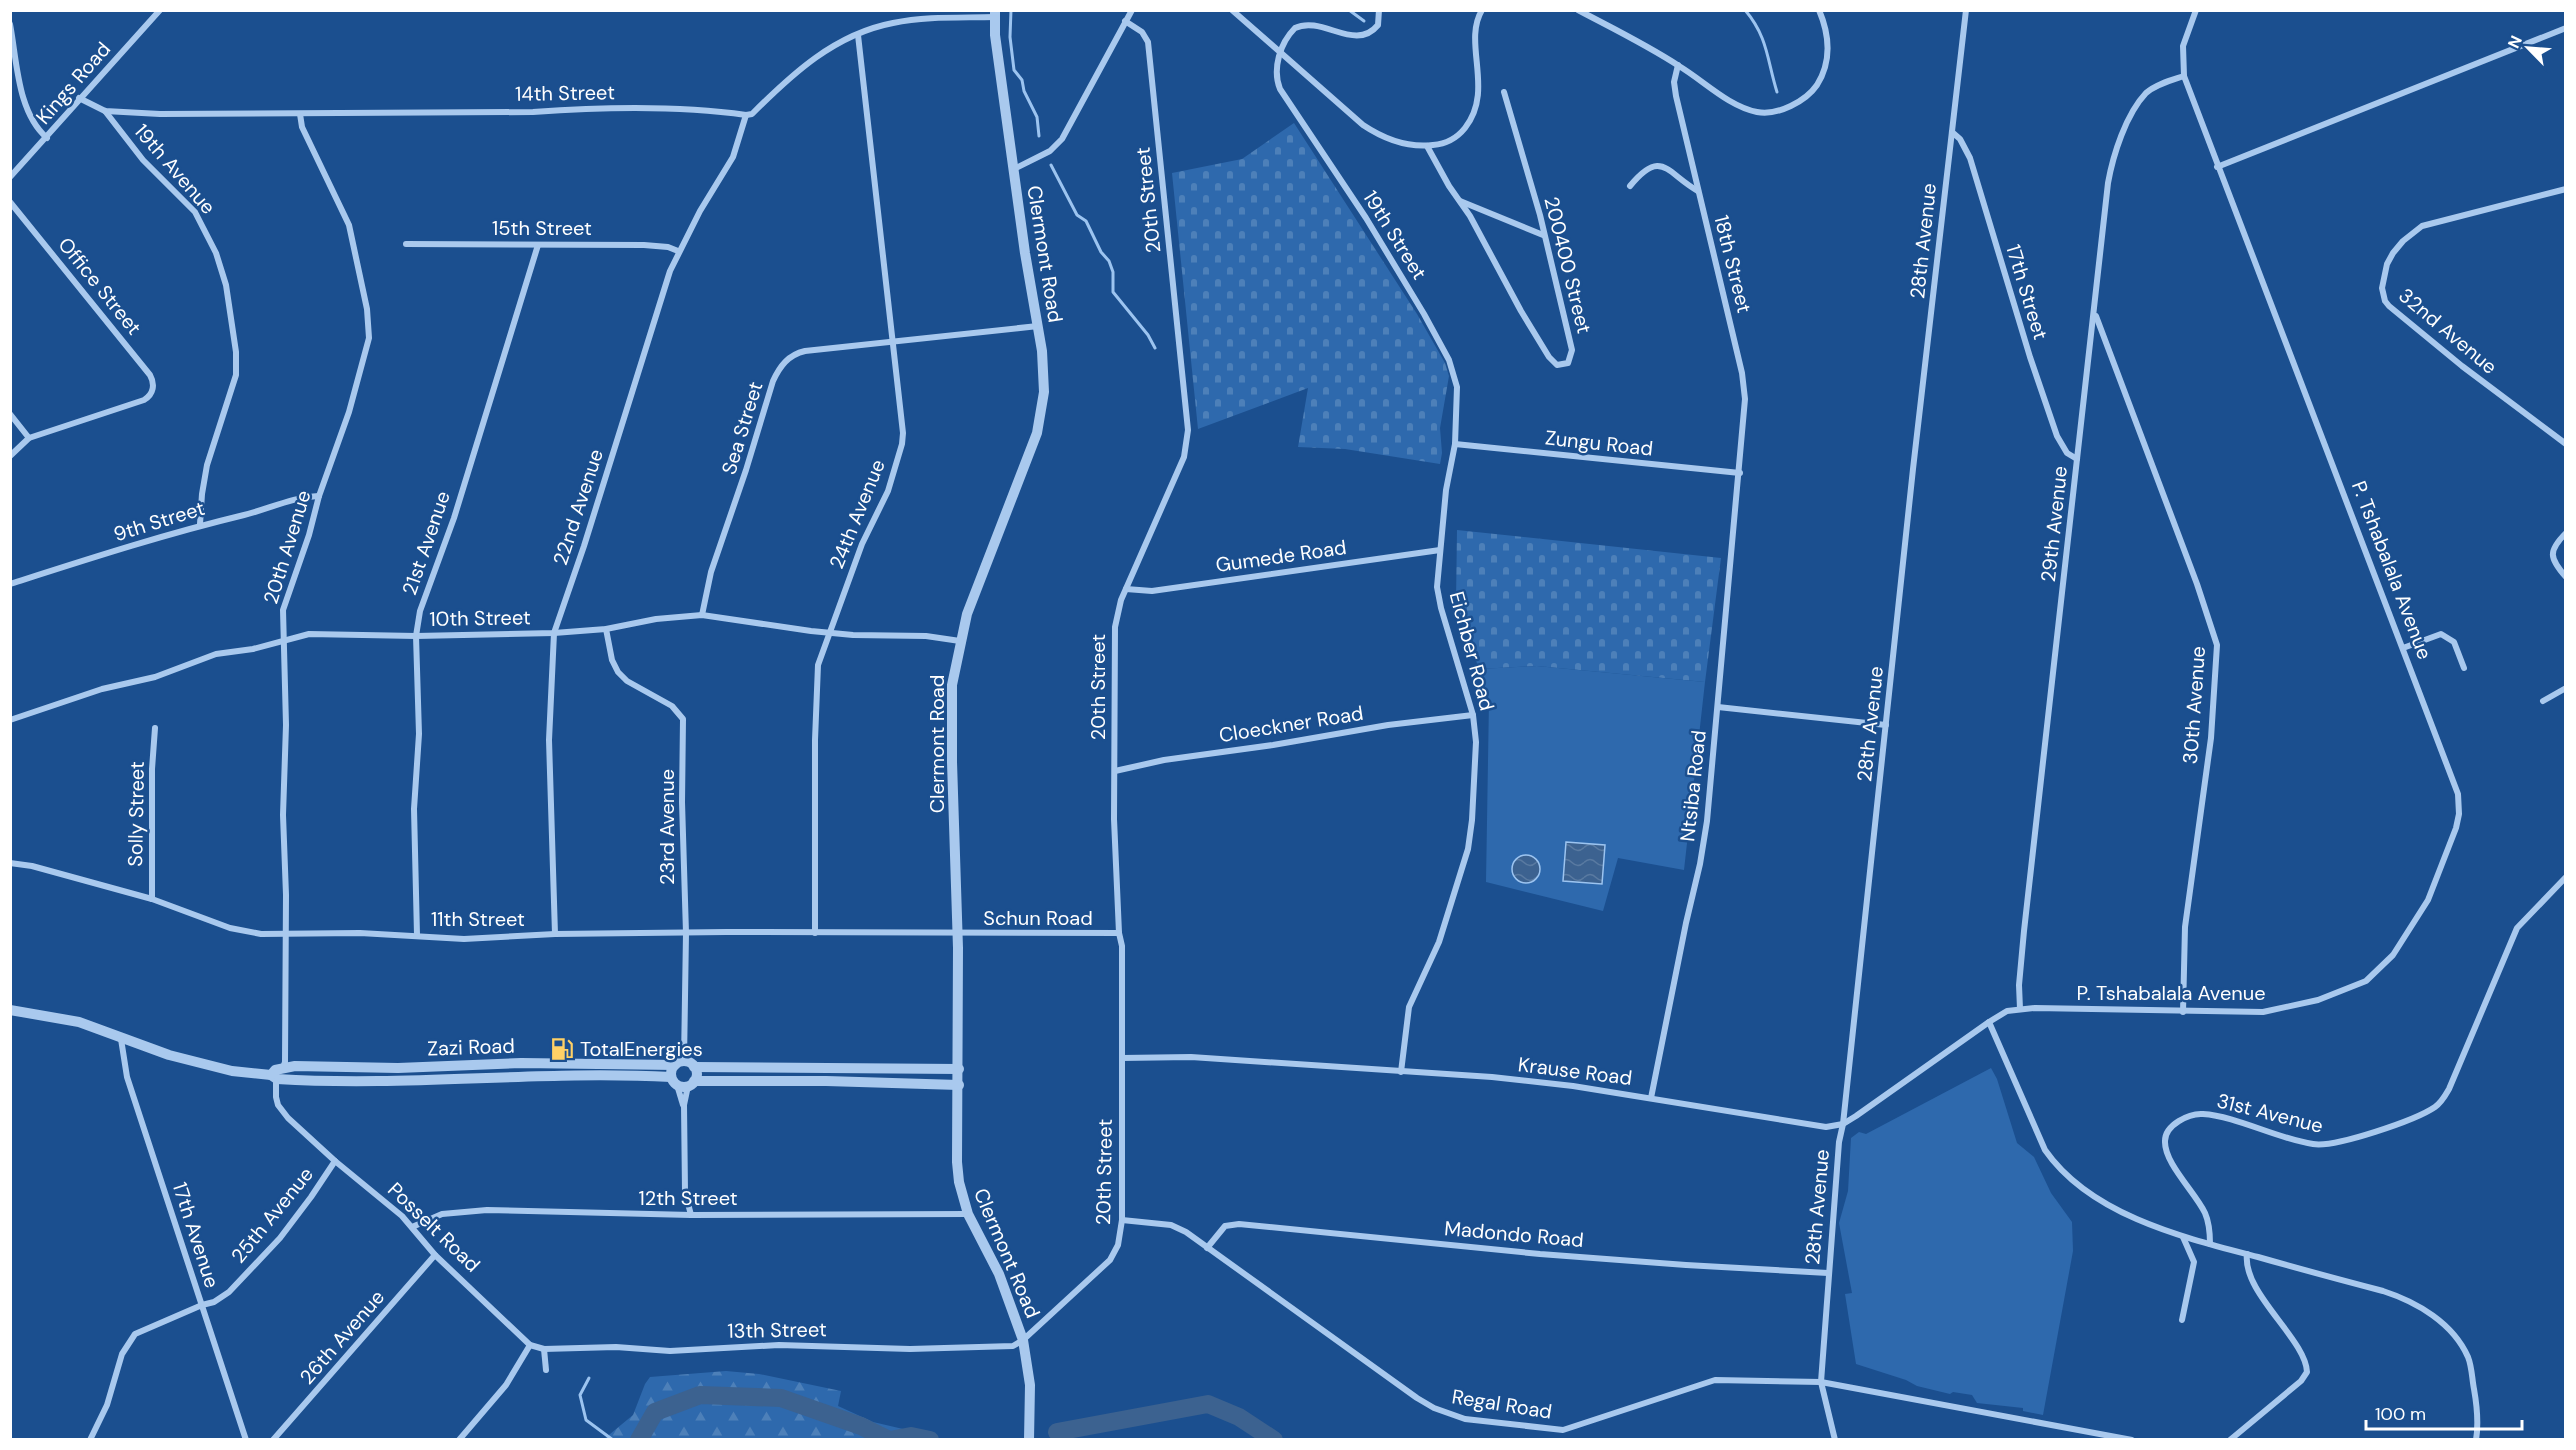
<svg xmlns="http://www.w3.org/2000/svg" width="2576" height="1450" font-family="'DM Sans',sans-serif">
<style>
.forest{fill:url(#forest-firs)}
.cemetery{fill:url(#cemetery-stones)}
.green{fill:#2e69ad}
.water{fill:url(#water-waves);stroke:#9cc4f0;stroke-width:1.5}
.lines{fill:none;stroke-linecap:round;stroke-linejoin:round}
.stream{stroke:#9cc4f0;stroke-width:3}
.river{stroke:#3c6290;stroke-width:18}
.minor{stroke:#a9c9ee;stroke-width:6}
.tertiary{stroke:#a9c9ee;stroke-width:10}
.labels{text-anchor:middle;stroke-width:5;stroke-linejoin:round;paint-order:stroke}
.street-label{font-size:20px;fill:#fff;stroke:#1b4f8f}
.poi-label{font-size:20px;fill:#fff;stroke:#1b4f8f;text-anchor:start}
</style>
<defs>
<pattern id="forest-firs" width="22" height="20" patternUnits="userSpaceOnUse" patternTransform="scale(1.5)"><rect width="22" height="20" fill="#2e69ad"/><path d="M5 1l3.5 6h-7zM16 11l3.5 6h-7z" fill="#4d80b9"/></pattern>
<pattern id="cemetery-stones" width="16" height="16" patternUnits="userSpaceOnUse" patternTransform="scale(1.5)"><rect width="16" height="16" fill="#2e69ad"/><path d="M2 7V4a2 2 0 0 1 4 0v3zM10 15v-3a2 2 0 0 1 4 0v3z" fill="#4d80b9"/></pattern>
<pattern id="water-waves" width="16" height="10" patternUnits="userSpaceOnUse" patternTransform="scale(1.5)"><rect width="16" height="10" fill="#3c6290"/><path d="M0 5q4-4 8 0t8 0" fill="none" stroke="#597aa1"/></pattern>
</defs>
<rect width="100%" height="100%" fill="#1b4f8f"/>
<!-- forest -->
<path class="forest" d="M726,1371l33,3 82,17 -3,15 35,16 30,7 1,10h-300l29,-24 12,-31 5,-7z"/>
<!-- cemetery -->
<g class="cemetery">
<path d="M1294,123l123,191 28,49 4,13 -9,52 2,25 -2,11 -95,-15 -47,-2 10,-59 -110,41 -26,-256 70,-14z"/>
<path d="M1457,530l264,28 -16,124 -168,-16 -58,3 -23,-66z"/>
</g>
<!-- green -->
<g class="green">
<path d="M1537,666l168,16 -21,188 -66,-12 -15,53 -117,-29 3,-182 -10,-31z"/>
<path d="M1991,1068l6,11 20,64 17,14 17,36 21,29 1,29 -30,164 -20,-4v-3l-46,-5 -5,-8 -19,-3 -3,2 -33,-8 -11,-6 -50,-16 -11,-70 7,-1 -13,-70 9,-32 3,-53 8,-6 7,2z"/>
</g>
<!-- water -->
<g class="water">
<path d="M1566,842l39,3 -3,39 -39,-3z"/>
<circle cx="1526" cy="869" r="14"/>
</g>
<g class="lines">
<!-- stream -->
<g class="stream">
<path d="M1011,10l-1,27 4,33 8,10 2,11 13,26 2,19"/>
<path d="M1349,10l15,11"/>
<path d="M1745,10c23,27 22,50 32,82"/>
<path d="M1051,165l26,50 9,6 15,31 8,9 4,11v20l35,43 7,13"/>
<path d="M589,1378l-9,17 6,25 27,20"/>
</g>
<!-- river -->
<g class="river">
<path d="M1057,1432l151,-28 31,13 35,23"/>
<path d="M639,1440l16,-28 45,-17 81,3 80,28 28,14"/>
<path d="M890,1440l21,-4 19,4"/>
</g>
<!-- minor -->
<g class="minor">
<path d="M1232,10l131,115c21,14 45,23 70,20 13,-1 24,-7 32,-17 30,-38 -3,-85 17,-118"/>
<path d="M1379,10l-1,15c-23,28 -55,-10 -83,3 -15,15 -23,41 -15,61l86,129 58,96 25,46 8,27 -2,57 -9,46 -9,97 4,21 32,107 3,27 -4,78 -4,29 -29,93 -30,65 -8,65"/>
<path d="M1578,10c34,18 69,35 101,56 25,15 49,40 78,46 21,4 49,-11 60,-27 15,-24 13,-49 2,-75"/>
<path d="M10,24c7,36 7,88 37,114"/>
<path d="M79,98l26,13 55,3 373,-2c70,-5 143,-7 213,3l6,-1c40,-40 83,-80 141,-91 34,-7 68,-5 102,-6"/>
<path d="M105,111l38,49 52,52 21,41 10,32 10,67v23l-29,90 -5,29 -2,30"/>
<path d="M1952,132l8,7 10,19 60,199 27,79 10,17 10,6"/>
<path d="M1427,146l22,40 21,30 51,95 28,46 8,8 11,-2 4,-13 -32,-135 -36,-123"/>
<path d="M2217,167l349,-139"/>
<path d="M1014,169l36,-18 12,-12 70,-129"/>
<path d="M10,177l150,-167"/>
<path d="M1630,186c32,-39 37,-12 68,5"/>
<path d="M2566,189l-144,37 -19,15 -10,12 -6,11 -5,24 3,13 4,5 73,60 104,78"/>
<path d="M1460,201l83,34"/>
<path d="M10,202l140,173c5,9 4,19 -6,25l-115,38 -19,18"/>
<path d="M406,244l238,1 24,2 10,4"/>
<path d="M2096,316l101,268 20,61 -6,93 -26,189 -2,85"/>
<path d="M10,414l19,24"/>
<path d="M1455,444l285,29"/>
<path d="M2566,533c-18,18 -17,25 0,44"/>
<path d="M10,584c78,-25 155,-50 234,-69 25,-6 48,-18 75,-19"/>
<path d="M1126,589l26,2 288,-41"/>
<path d="M702,615l9,-43 35,-102 27,-89c7,-15 15,-26 32,-30l233,-25"/>
<path d="M606,629l6,31 6,12 9,9 45,25 11,13 -1,83 4,131 -2,128"/>
<path d="M2403,648l38,-14 13,8 10,26"/>
<path d="M2543,701l23,-13"/>
<path d="M1718,707l168,18"/>
<path d="M10,720l92,-31 53,-12 61,-23 37,-5 56,-15 107,2 138,-3 52,-4 50,-10 46,-4 109,16 42,4 73,1 34,5"/>
<path d="M1115,771l49,-11 109,-15 115,-20 85,-10"/>
<path d="M10,863l22,3 120,33 78,29 31,6 99,-1 104,6 91,-5 171,-2 393,1"/>
<path d="M152,899v-130l3,-41"/>
<path d="M815,933v-193l3,-75 44,-121 26,-53 14,-47 1,-11 -45,-398"/>
<path d="M555,934l-6,-194 5,-107 30,-87 86,-275 30,-60 33,-54 13,-42"/>
<path d="M417,935l-3,-126 5,-75 -3,-98 4,-25 34,-93 84,-273"/>
<path d="M2020,1009l-1,-24 5,-54 84,-748c5,-28 18,-69 38,-90 10,-9 26,-13 38,-17"/>
<path d="M1989,1022l56,128c46,66 140,88 213,107 42,12 83,23 125,34 34,11 70,32 85,66 4,10 4,22 6,32 3,17 5,33 2,51"/>
<path d="M121,1039l6,38 119,363"/>
<path d="M1122,1058l69,-1 301,20 81,9 253,41 17,-3 13,-8 133,-94 18,-11 28,-3 228,4 55,-12 48,-19 27,-26 35,-55 28,-72 3,-14 -1,-20 -274,-718 -1,-30 13,-36"/>
<path d="M283,1068l2,-6 1,-167 -3,-80 3,-90 -3,-115 26,-75 10,-39 30,-84 20,-74 -2,-29 -18,-84 -47,-98 -2,-13"/>
<path d="M278,1077l-2,6v14l2,8 10,13 47,43 67,55 33,39 95,90 14,4 72,-2 54,4 109,-6 131,4 103,-3 10,-6 87,-80 8,-15 4,-25v-274l-3,-13 -5,-114 1,-192 6,-27 63,-143 4,-27 -40,-388 -6,-10 -17,-11"/>
<path d="M677,1085l6,20"/>
<path d="M688,1086l-4,19 1,87 6,23"/>
<path d="M1651,1098l35,-175 14,-59 7,-43 38,-422 -3,-26 -66,-277 -2,-14 4,-17"/>
<path d="M1122,1220l49,5 15,7 231,166 17,10 31,11 98,11 152,-50 106,2 311,58"/>
<path d="M412,1227l30,-13 45,-4 204,5 277,-1"/>
<path d="M2210,1244c0,-10 -1,-22 -5,-31 -10,-21 -41,-50 -40,-72 0,-16 24,-28 38,-27 33,2 75,25 110,30 22,4 103,-24 122,-37 7,-5 10,-11 14,-18l68,-161 49,-51"/>
<path d="M1207,1248l18,-22 14,-2 301,30 146,11 142,8"/>
<path d="M2182,1320l12,-58 -11,-25"/>
<path d="M544,1349l2,21"/>
<path d="M90,1440l17,-35 15,-51 13,-20 67,-29 12,-3 15,-10 51,-54 31,-41 24,-36"/>
<path d="M273,1440l162,-185"/>
<path d="M459,1440l47,-55 24,-40"/>
<path d="M1835,1440l-14,-58 18,-240 4,-18 70,-655 53,-459"/>
<path d="M2230,1440l71,-59 6,-9c-1,-33 -65,-79 -60,-118"/>
</g>
<!-- tertiary -->
<g class="tertiary">
<path d="M995,10v25l30,218 17,98 2,41 -7,41 -70,181 -15,71v77l6,186 -1,214 2,20 9,32 31,60 24,66 7,45 -1,55"/>
<path d="M10,1010l69,12 90,33 63,16 39,4 6,4c132,8 263,-9 394,-2"/>
<circle cx="684" cy="1074" r="13"/>
<path d="M694,1067l265,2"/>
<path d="M271,1075l4,-5 20,-4 103,2 123,-5 154,2"/>
<path d="M694,1081h132l133,4"/>
</g>
</g>
<!-- icons -->
<defs>
<g id="fuel-bare" transform="scale(1.8)"><path d="M-5.5-6h7V0h2V4h1.3V-2.5L3-4.5l.8-.8L6-3V5H2.5V1h-1V6h-7ZM-4.2-4.7v3.2H.2V-4.7Z" fill="#ffd166" stroke="#1b4f8f" stroke-width="2.5" paint-order="stroke"/></g>
</defs>
<g fill-rule="evenodd">
<use href="#fuel-bare" x="562" y="1049"/>
</g>
<g class="labels">
<!-- street labels -->
<g class="street-label">
<text transform="translate(73 83) rotate(-49)" y="7">Kings Road</text>
<text transform="translate(565 93) rotate(-1)" y="7">14th Street</text>
<text transform="translate(175 169) rotate(49)" y="7">19th Avenue</text>
<text transform="translate(1148 200) rotate(-96)" y="7">20th Street</text>
<text x="542" y="235">15th Street</text>
<text transform="translate(1395 235) rotate(58)" y="7">19th Street</text>
<text transform="translate(1923 241) rotate(-84)" y="7">28th Avenue</text>
<text transform="translate(1045 254) rotate(81)" y="7">Clermont Road</text>
<text transform="translate(1733 264) rotate(76)" y="7">18th Street</text>
<text transform="translate(1568 265) rotate(76)" y="7">200400 Street</text>
<text transform="translate(100 286) rotate(51)" y="7">Office Street</text>
<text transform="translate(2027 292) rotate(73)" y="7">17th Street</text>
<text transform="translate(2448 331) rotate(40)" y="7">32nd Avenue</text>
<text transform="translate(742 428) rotate(-73)" y="7">Sea Street</text>
<text transform="translate(1599 443) rotate(6)" y="7">Zungu Road</text>
<text transform="translate(578 507) rotate(-72)" y="7">22nd Avenue</text>
<text transform="translate(857 514) rotate(-68)" y="7">24th Avenue</text>
<text transform="translate(159 521) rotate(-17)" y="7">9th Street</text>
<text transform="translate(2054 524) rotate(-84)" y="7">29th Avenue</text>
<text transform="translate(426 543) rotate(-71)" y="7">21st Avenue</text>
<text transform="translate(287 547) rotate(-73)" y="7">20th Avenue</text>
<text transform="translate(1281 556) rotate(-8)" y="7">Gumede Road</text>
<text transform="translate(2392 570) rotate(69)" y="7">P. Tshabalala Avenue</text>
<text transform="translate(480 618) rotate(-1)" y="7">10th Street</text>
<text transform="translate(1472 651) rotate(75)" y="7">Eichber Road</text>
<text transform="translate(1098 687) rotate(-90)" y="7">20th Street</text>
<text transform="translate(2194 705) rotate(-86)" y="7">30th Avenue</text>
<text transform="translate(1291 724) rotate(-9)" y="7">Cloeckner Road</text>
<text transform="translate(1870 724) rotate(-84)" y="7">28th Avenue</text>
<text transform="translate(937 744) rotate(-90)" y="7">Clermont Road</text>
<text transform="translate(1693 786) rotate(-84)" y="7">Ntsiba Road</text>
<text transform="translate(136 814) rotate(-89)" y="7">Solly Street</text>
<text transform="translate(667 827) rotate(-90)" y="7">23rd Avenue</text>
<text x="1038" y="925">Schun Road</text>
<text x="478" y="926">11th Street</text>
<text x="2171" y="1000">P. Tshabalala Avenue</text>
<text transform="translate(471 1047) rotate(-2)" y="7">Zazi Road</text>
<text transform="translate(1575 1071) rotate(7)" y="7">Krause Road</text>
<text transform="translate(2270 1113) rotate(14)" y="7">31st Avenue</text>
<text transform="translate(1104 1172) rotate(-89)" y="7">20th Street</text>
<text x="688" y="1205">12th Street</text>
<text transform="translate(1817 1207) rotate(-85)" y="7">28th Avenue</text>
<text transform="translate(272 1215) rotate(-51)" y="7">25th Avenue</text>
<text transform="translate(434 1227) rotate(44)" y="7">Posselt Road</text>
<text transform="translate(1514 1234) rotate(5)" y="7">Madondo Road</text>
<text transform="translate(196 1235) rotate(72)" y="7">17th Avenue</text>
<text transform="translate(1007 1253) rotate(67)" y="7">Clermont Road</text>
<text transform="translate(777 1330) rotate(-1)" y="7">13th Street</text>
<text transform="translate(342 1337) rotate(-49)" y="7">26th Avenue</text>
<text transform="translate(1502 1404) rotate(9)" y="7">Regal Road</text>
</g>
<!-- poi labels -->
<g class="poi-label">
<text x="580" y="1056">TotalEnergies</text>
</g>
</g>
<!-- border -->
<rect width="2576" height="1450" fill="none" stroke="#ffffff" stroke-width="24"/>
<!-- north arrow -->
<g transform="translate(2528 48) rotate(295)" stroke="#1b4f8f" stroke-width="4.5" paint-order="stroke">
<path d="M0-4.5L10 22L0 15L-10 22Z" fill="#ffffff"/>
<text y="-9" font-size="16" font-weight="bold" text-anchor="middle" fill="#ffffff">N</text>
</g>
<!-- scale -->
<path d="M2366 1420v9h156v-9" fill="none" stroke="#ffffff" stroke-width="3"/>
<text x="2375" y="1420" font-size="18" fill="#ffffff" stroke="#1b4f8f" stroke-width="4.5" paint-order="stroke">100 m</text>
</svg>
